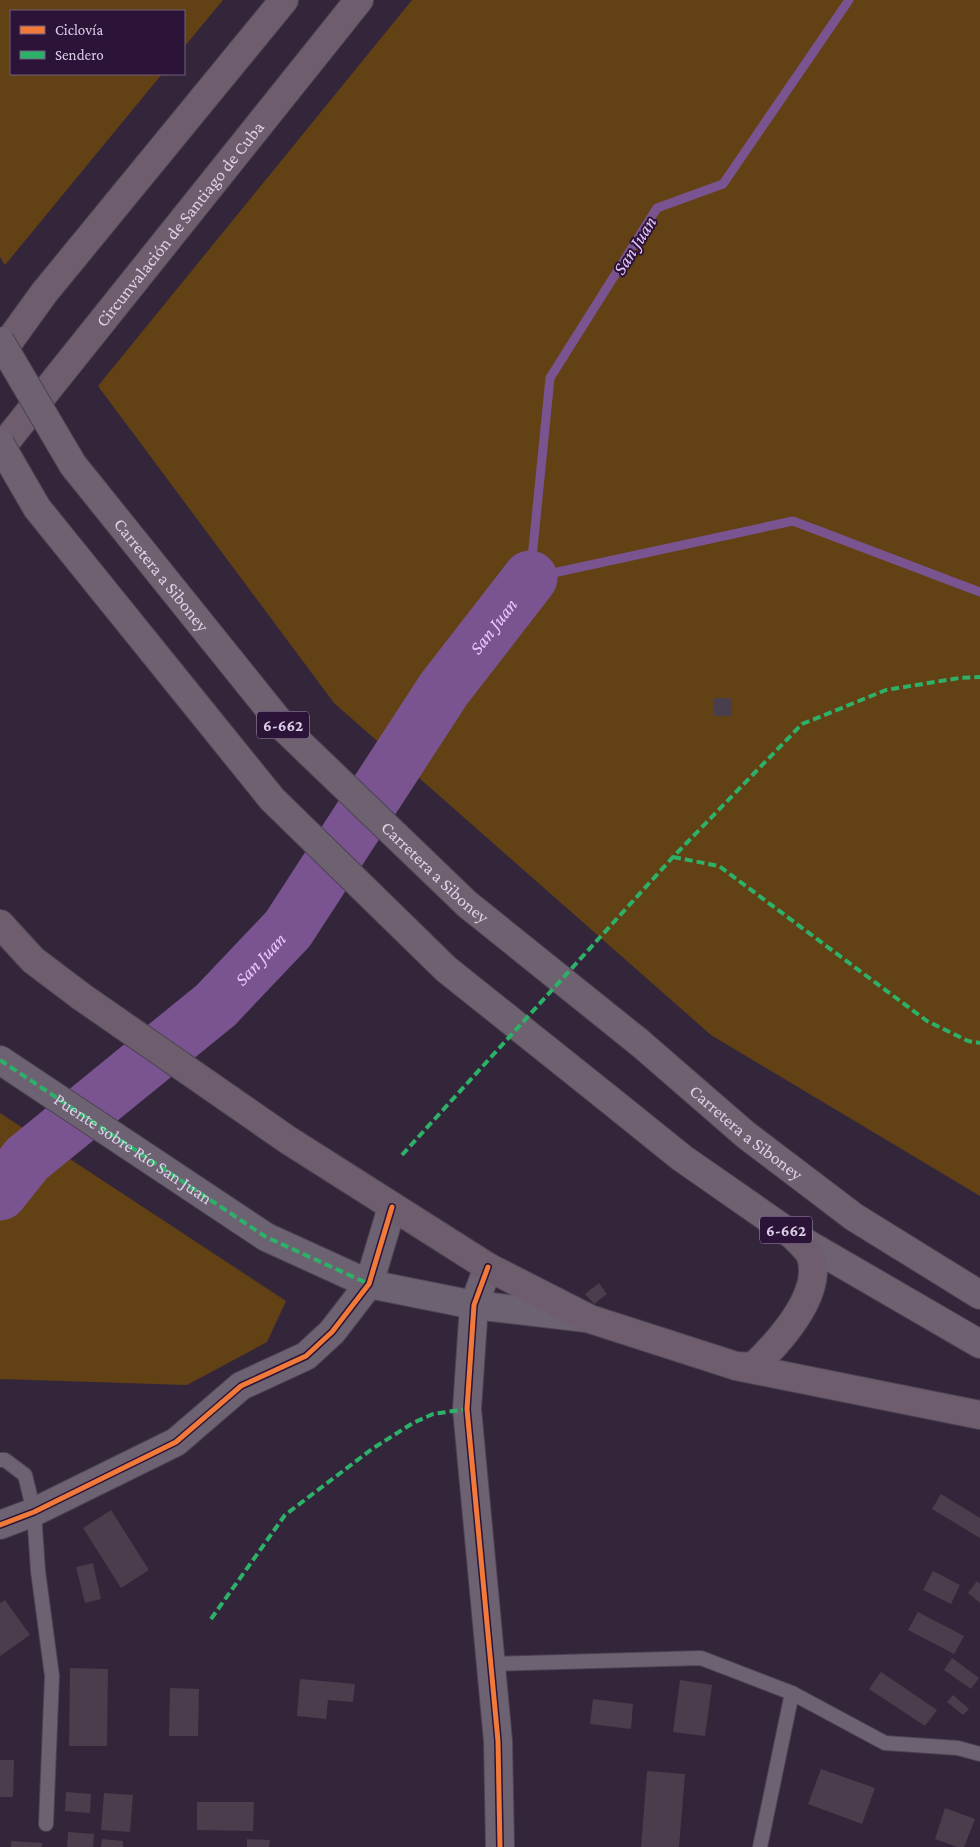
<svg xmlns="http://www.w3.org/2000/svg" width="980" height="1847" font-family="'Crimson Pro',serif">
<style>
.green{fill:#624115}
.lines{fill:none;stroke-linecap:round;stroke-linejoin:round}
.stream{stroke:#7a5490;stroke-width:9}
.river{stroke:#7a5490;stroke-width:55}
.building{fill:#4a3d4c}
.lane-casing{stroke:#4d4254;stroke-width:16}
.street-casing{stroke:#4d4254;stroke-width:30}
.primary-casing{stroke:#4d4254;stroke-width:30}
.highway-casing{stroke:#4d4254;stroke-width:30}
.lane{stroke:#6d6272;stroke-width:14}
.street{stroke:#6d6272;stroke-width:28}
.primary{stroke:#6f6270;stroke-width:28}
.highway{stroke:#6e5e6d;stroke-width:28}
.primary-bridge-casing{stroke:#4d4254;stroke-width:30;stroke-linecap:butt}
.primary-bridge{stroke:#6f6270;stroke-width:28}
.quiet{stroke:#2db169;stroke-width:4;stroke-dasharray:8 4;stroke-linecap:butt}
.cycleway-casing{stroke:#2b1438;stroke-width:8}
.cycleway{stroke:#f17a3a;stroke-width:5}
.labels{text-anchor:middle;stroke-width:4;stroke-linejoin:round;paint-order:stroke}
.shield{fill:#2b1438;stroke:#a897b2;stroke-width:1}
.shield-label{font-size:16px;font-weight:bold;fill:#ddcfe7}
.street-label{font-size:18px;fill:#ddcfe7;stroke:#2b1438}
.water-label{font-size:19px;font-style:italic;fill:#e8c6fe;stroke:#2b1438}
</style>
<rect width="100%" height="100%" fill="#33263a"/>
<!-- green -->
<g class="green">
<path d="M0,0h223l-39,47v-36h-173v63h151l-157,191 -5,-8z"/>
<path d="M412,0h568v1196l-269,-161 -377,-332 -236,-317z"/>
<path d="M0,1113l286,188 -19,41 -80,43 -187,-6z"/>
</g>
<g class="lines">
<!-- stream -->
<path class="stream" d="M849,0l-126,184 -66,24 -107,170 -20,200 263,-57 187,71"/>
<!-- river -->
<path class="river" id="s1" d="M0,1193l27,-34 189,-154 72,-76 156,-240 86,-111"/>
</g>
<!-- building -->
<g class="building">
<rect x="714" y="698" width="18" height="18"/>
<path d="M599,1283l8,11 -13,10 -9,-10z"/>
<path d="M941,1494l39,24v20l-48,-29z"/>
<path d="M111,1510l38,60 -28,18 -38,-60z"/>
<path d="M93,1563l8,36 -16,4 -9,-36z"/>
<path d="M933,1571l27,14 -9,19 -28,-14z"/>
<path d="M977,1581l3,3v19l-12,-10z"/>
<path d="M5,1600l25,35 -30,21v-53z"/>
<path d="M918,1612l46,24 -10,18 -46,-24z"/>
<path d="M952,1658l27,20 -8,11 -27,-19z"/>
<path d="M70,1668l38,1 -1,77h-38z"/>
<path d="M881,1672l56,38 -12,16 -56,-37z"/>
<path d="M300,1679l55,5 -2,18 -25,-2 -2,19 -29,-3z"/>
<path d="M680,1680l32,5 -7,51 -32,-4z"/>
<path d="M170,1688l29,1 -1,47h-29z"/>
<path d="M953,1695l16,14 -6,6 -16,-13z"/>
<path d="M593,1699l40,5 -2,25 -41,-5z"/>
<path d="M0,1760h14l-1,37h-13z"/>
<path d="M821,1769l54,19 -13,36 -54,-20z"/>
<path d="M647,1771l38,3 -6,73h-38z"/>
<path d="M66,1792l25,2 -1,19 -25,-2z"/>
<path d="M104,1793l29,2 -3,37 -29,-2z"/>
<path d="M197,1802h57l-1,29 -56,-1z"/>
<path d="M945,1808l30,11 -11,28h-7l-22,-8z"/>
<path d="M68,1832l26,2 -1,13h-26z"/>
<path d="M102,1839l21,2v6h-22z"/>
<path d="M247,1839l23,1 -1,7h-22z"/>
<path d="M11,1841l31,2v4h-31z"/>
</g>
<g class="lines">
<!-- lane casing -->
<g class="lane-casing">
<g id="lane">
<path d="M0,1460h5l20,15 9,37 4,59 14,105 -6,148"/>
<path d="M491,1664l210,-6 91,35 93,50 73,5 22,6"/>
<path d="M760,1847l32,-154"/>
</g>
</g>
<!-- street casing -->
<g class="street-casing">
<g id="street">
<path d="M0,1060l266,177 103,47 105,21 112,13"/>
<path d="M488,1267l-14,38 -7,104 31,332 2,106"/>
<path d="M0,1525l34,-13 142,-70 65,-56 65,-30 26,-24 37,-48 23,-77"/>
</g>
</g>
<!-- primary casing -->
<g class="primary-casing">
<g id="primary">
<path id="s2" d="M640,1043l106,92 108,82 126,78"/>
<path d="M605,1096l77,62 112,78 186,108"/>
</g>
</g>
<!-- highway casing -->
<g class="highway-casing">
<g id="highway">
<path d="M0,354l44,-61 240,-293"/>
<path id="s3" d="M0,449l359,-449"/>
<path d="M0,924l33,36 49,37 206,143 200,127 102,52 146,47 244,49"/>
<path d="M736,1366l17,1c25,-24 70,-72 58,-110 -2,-7 -12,-15 -17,-21"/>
</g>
</g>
<!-- lane -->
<use href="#lane" class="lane"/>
<!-- street -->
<use href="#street" class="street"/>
<!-- primary -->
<use href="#primary" class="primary"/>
<!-- highway -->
<use href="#highway" class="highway"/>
<!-- primary-bridge casing -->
<g class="primary-bridge-casing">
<g id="primary-bridge">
<path id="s4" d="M0,341l73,124 213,265 181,174 173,139"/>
<path d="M0,444l37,64 235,291 174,170 159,127"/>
</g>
</g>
<!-- primary-bridge -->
<use href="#primary-bridge" class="primary-bridge"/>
<!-- quiet -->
<g class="quiet">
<path d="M673,857l46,9 208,155 41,20 12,2"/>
<path id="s5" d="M0,1060l266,177 103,47"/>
<path d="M402,1155l271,-298 129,-133 84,-34 73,-12 21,-1"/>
<path d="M211,1619l74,-104 87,-66 41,-26 20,-9 34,-5"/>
</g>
<!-- cycleway casing -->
<g class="cycleway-casing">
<g id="cycleway">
<path d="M488,1267l-14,38 -7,104 31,332 2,106"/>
<path d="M0,1525l34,-13 142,-70 65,-56 65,-30 26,-24 37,-48 23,-77"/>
</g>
</g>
<!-- cycleway -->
<use href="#cycleway" class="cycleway"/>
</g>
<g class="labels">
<!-- shield labels -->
<g class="shield">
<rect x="257" y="711.5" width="52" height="27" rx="4"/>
<rect x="760" y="1216.5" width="52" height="27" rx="4"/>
</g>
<g class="shield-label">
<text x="283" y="731">6-662</text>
<text x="786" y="1236">6-662</text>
</g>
<!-- street labels -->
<g class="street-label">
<text dy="6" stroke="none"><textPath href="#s3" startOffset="288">Circunvalación de Santiago de Cuba</textPath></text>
<text dy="6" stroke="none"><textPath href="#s4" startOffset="285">Carretera a Siboney</textPath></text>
<text dy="6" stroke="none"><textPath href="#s4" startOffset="690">Carretera a Siboney</textPath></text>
<text dy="6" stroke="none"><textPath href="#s2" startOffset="139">Carretera a Siboney</textPath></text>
<text dy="6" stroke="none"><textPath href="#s5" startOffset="160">Puente sobre Río San Juan</textPath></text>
</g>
<!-- water labels -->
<g class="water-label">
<text transform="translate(634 245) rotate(-58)" y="7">San Juan</text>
<text dy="7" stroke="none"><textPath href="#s1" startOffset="758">San Juan</textPath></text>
<text dy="7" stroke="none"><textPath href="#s1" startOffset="351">San Juan</textPath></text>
</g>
</g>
<!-- legend -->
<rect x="10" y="10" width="175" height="65" fill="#2b1438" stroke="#725f7e"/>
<rect x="20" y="26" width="25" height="8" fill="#f17a3a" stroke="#725f7e"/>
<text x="55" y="35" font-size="15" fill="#ddcfe7">Ciclovía</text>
<rect x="20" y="51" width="25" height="8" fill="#2db169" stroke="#725f7e"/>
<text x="55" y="60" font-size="15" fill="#ddcfe7">Sendero</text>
</svg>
